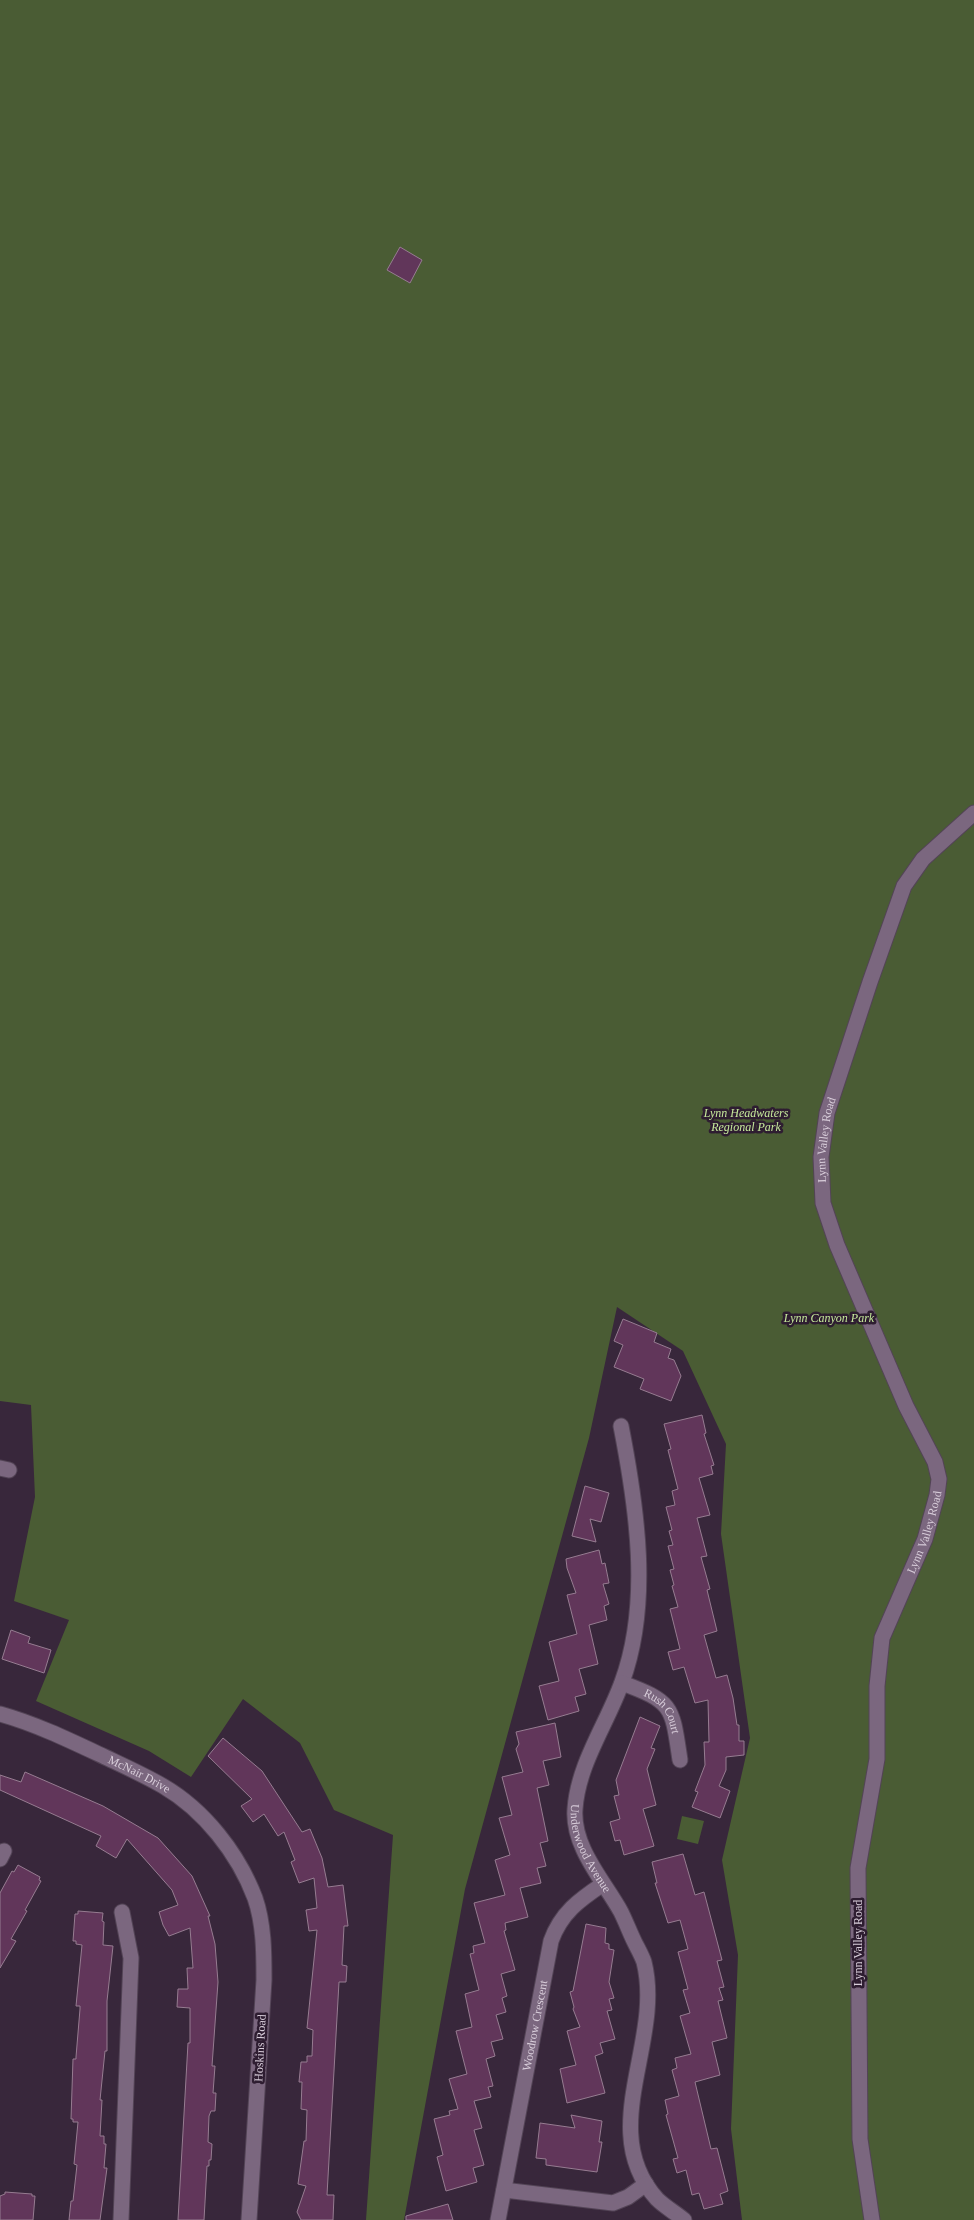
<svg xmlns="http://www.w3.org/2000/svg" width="974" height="2220" font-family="Georgia,serif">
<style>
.green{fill:#4a5c34}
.building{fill:#61365a;stroke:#967c91}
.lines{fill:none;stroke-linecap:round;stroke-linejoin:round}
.minor-casing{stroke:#534456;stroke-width:17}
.minor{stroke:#7b677f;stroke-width:15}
.labels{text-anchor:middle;stroke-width:5;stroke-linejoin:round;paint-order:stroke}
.park-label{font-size:12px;font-style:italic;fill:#c6ea9b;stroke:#2e1d31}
.street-label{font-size:12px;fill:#d8cdda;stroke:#2e1d31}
</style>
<rect width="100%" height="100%" fill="#38273b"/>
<!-- green -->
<g class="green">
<path d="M0,0h974v2220h-232l-11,-91 7,-174 -16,-95 28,-122 -29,-204 5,-90 -43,-93 -66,-44 -28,131 -124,451 -61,331h-38l27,-385 -59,-25 -34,-67 -57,-44 -52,78 -42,-26 -113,-50 33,-81 -55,-19 21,-104 -4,-92 -31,-4z"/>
<path d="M682,1816l22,5 -6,23 -21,-5z"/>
</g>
<!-- building -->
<g class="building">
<path d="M400,247l22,13 -12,23 -23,-13z"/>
<path d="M623,1319l34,14 -3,9 17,7 -3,9 6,2 7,16 -10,25 -31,-12 4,-10 -30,-12 9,-22 -9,-4z"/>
<path d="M702,1415l4,18 -2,1 10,31 -3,1 2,8 -14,4 11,37 -13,3 10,38 -6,1 9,32 -3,1 10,41 -13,4 12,43 11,-3 6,23 4,27h2v16h5v14l-18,2v13l-7,16 11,5 -10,27 -28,-11 6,-15 -3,-1 10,-26 -1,-23h5l-1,-42 -13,3 -11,-36 -11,3 -5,-18 12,-3 -10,-40 8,-2 -6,-21 2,-1 -4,-15 4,-1 -6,-23 5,-1 -4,-14 3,-1 -6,-23 9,-2 -3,-14 6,-2 -10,-39 3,-1 -7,-25z"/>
<path d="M585,1486l24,7 -8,29 -11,-3 6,23 -24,-6z"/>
<path d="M599,1550l3,14 3,-1 4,20 -6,1 6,20 -5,2 3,14 -18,5 9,39 -19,5 7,25 -11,3 4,14 -31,9 -9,-34 20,-5 -10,-39 28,-8 -10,-39 9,-2 -9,-25 -1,-9z"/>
<path d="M11,1630l19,7 -2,6 23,7 -7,23 -42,-14z"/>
<path d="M640,1717l20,9 -9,22 4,1 -8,20 9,36 -13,4 11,37 -30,9 -4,-15 -5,1 -5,-19 10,-3 -6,-23 5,-1 -3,-15z"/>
<path d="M555,1723l6,34 -18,4 6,24 -12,3 11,53 -8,2 6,23 -9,2 4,15 -21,5 8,29 -23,6 1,7 -2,1 11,39 -14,4 6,22 -5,2 4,14 -10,3 7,24 -12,3 4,14 -9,3 7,27 -5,1 3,10 -17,4 8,27 -8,2 10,35 -11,3 4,14 -31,9 -9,-34 6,-2 -9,-36 16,-4 -1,-4 9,-2 -9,-30 18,-5 -11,-43 16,-4 -7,-33 14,-4 -9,-36 4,-1 -1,-7 12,-3 -11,-40 31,-8 -10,-35 15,-5 -11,-37 13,-3 -10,-38 21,-5 -7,-23 3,-5 -3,-12z"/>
<path d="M223,1738l39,33 40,61 8,-3 12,29 6,29 15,-2 5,41h-4l-2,39 5,1 -1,16h-7l-12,213h7l-1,25h-32l-4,-8 9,-26 -8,-2 6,-43h2l1,-31 -6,-1 1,-27h-3l2,-20h6v-6h5l1,-26 -6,-2 10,-98 -8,1 -3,-21 11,-2 -3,-30 -15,5 -8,-21 4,-2 -11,-28 -6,4 -14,-22 -11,8 -12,-16 11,-7 -44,-43z"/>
<path d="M25,1772l78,34 55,32 34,38 18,40h-2l7,28 3,38 -6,84h3l-2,27h3l-1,18h-4l-2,5 -1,26 4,2 -1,16h-2v6h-2l-3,54h-26l10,-177h2v-35l-13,-1 1,-18h10l-1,-21h6l-3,-40 -21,8 -6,-11 -4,-13 19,-7 -6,-15 -45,-51 -11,19 -20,-12 5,-10 -101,-46v-15l21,7z"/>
<path d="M683,1854l12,41 9,-3 18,68 -5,1 7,26 -5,1 4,12 -5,1 9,37 -15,4 8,33 -25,7 16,67 6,-1 11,43 -8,3 3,10 -19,5 -5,-16 -7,2 -6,-25 -9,3 -4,-14 5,-1 -12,-43 2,-1 -3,-14 14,-4 -7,-26 5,-2 -2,-10 16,-4 -11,-38 10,-3 -7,-23 5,-1 -10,-37 10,-3 -8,-29 -12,3 -13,-40h2l-5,-21z"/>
<path d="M18,1865l22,12 -1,3 2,1 -16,29 2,1 -16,28 5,2 -16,27v-75l12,-22 2,1z"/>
<path d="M78,1911l25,2 -1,8 2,1 -1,23 10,1 -6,55v50h-2l-5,49h2l-2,36h4v8h2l-2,24h3l-7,52h-31l2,-19h2l4,-36 -3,-1 4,-42h-5v-3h-2l2,-60h3v-2l4,-48v-3h-4l6,-61 -6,-1v-3h-3l2,-27h3z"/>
<path d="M586,1924l20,4 -1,15 4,1v5l5,1 -5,32 5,16 -5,1 3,11 -5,1 8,28 -15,4 3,10 -8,3 10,37 -38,10 -7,-34 16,-4 -9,-34 13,-4 -7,-18 1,-2 -4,-15 3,-1z"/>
<path d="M571,2115l31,6 -3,21h3l-5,30 -51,-7v-6l-10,-1 4,-35 35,5z"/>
<path d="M5,2192l27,2v2h3l-2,24h-33v-24l5,-2z"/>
<path d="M448,2204l5,16h-47v-4z"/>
</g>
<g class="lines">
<!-- minor casing -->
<g class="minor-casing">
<g id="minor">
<path id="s1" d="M621,1426c16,82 30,177 1,256 -15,42 -44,82 -47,127 -3,38 29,72 46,103 5,10 9,21 14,31 3,6 7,13 9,19 20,80 -49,168 13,237 8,8 19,14 27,21"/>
<path d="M0,1468l9,2"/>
<path id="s2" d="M622,1683c52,19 50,24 58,77"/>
<path id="s3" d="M0,1714c36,10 71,27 105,43 19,9 39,18 58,29 41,24 75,67 92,112 9,26 9,55 9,82l-15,240"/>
<path d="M0,1859l4,-8"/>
<path d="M504,2190l109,13 15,-6 18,-13"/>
<path d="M121,2220l10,-262 -9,-46"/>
<path id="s4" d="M498,2220l53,-279c10,-28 28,-41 52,-57"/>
<path id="s5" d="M872,2220l-12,-81 -2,-271 19,-109v-73l5,-48 43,-99 12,-44 2,-16 -4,-17 -29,-56 -69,-161 -14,-42 -2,-46 6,-44 43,-131 34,-96 19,-27 51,-46"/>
</g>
</g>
<!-- minor -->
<use href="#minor" class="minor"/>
</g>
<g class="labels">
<!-- park labels -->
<g class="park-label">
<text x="746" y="1117">Lynn Headwaters<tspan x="746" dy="14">Regional Park</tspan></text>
<text x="829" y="1322">Lynn Canyon Park</text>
</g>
<!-- street labels -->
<g class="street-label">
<text dy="4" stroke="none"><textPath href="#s5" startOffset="1118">Lynn Valley Road</textPath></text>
<text dy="4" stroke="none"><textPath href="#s5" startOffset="699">Lynn Valley Road</textPath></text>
<text dy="4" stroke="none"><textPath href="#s2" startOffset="52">Rush Court</textPath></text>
<text dy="4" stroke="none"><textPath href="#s3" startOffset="152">McNair Drive</textPath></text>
<text dy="4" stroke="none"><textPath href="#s1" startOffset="438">Underwood Avenue</textPath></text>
<text transform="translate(858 1943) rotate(-90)" y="4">Lynn Valley Road</text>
<text dy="4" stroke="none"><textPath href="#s4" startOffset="198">Woodrow Crescent</textPath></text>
<text transform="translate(260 2048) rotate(-87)" y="4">Hoskins Road</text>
</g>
</g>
</svg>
